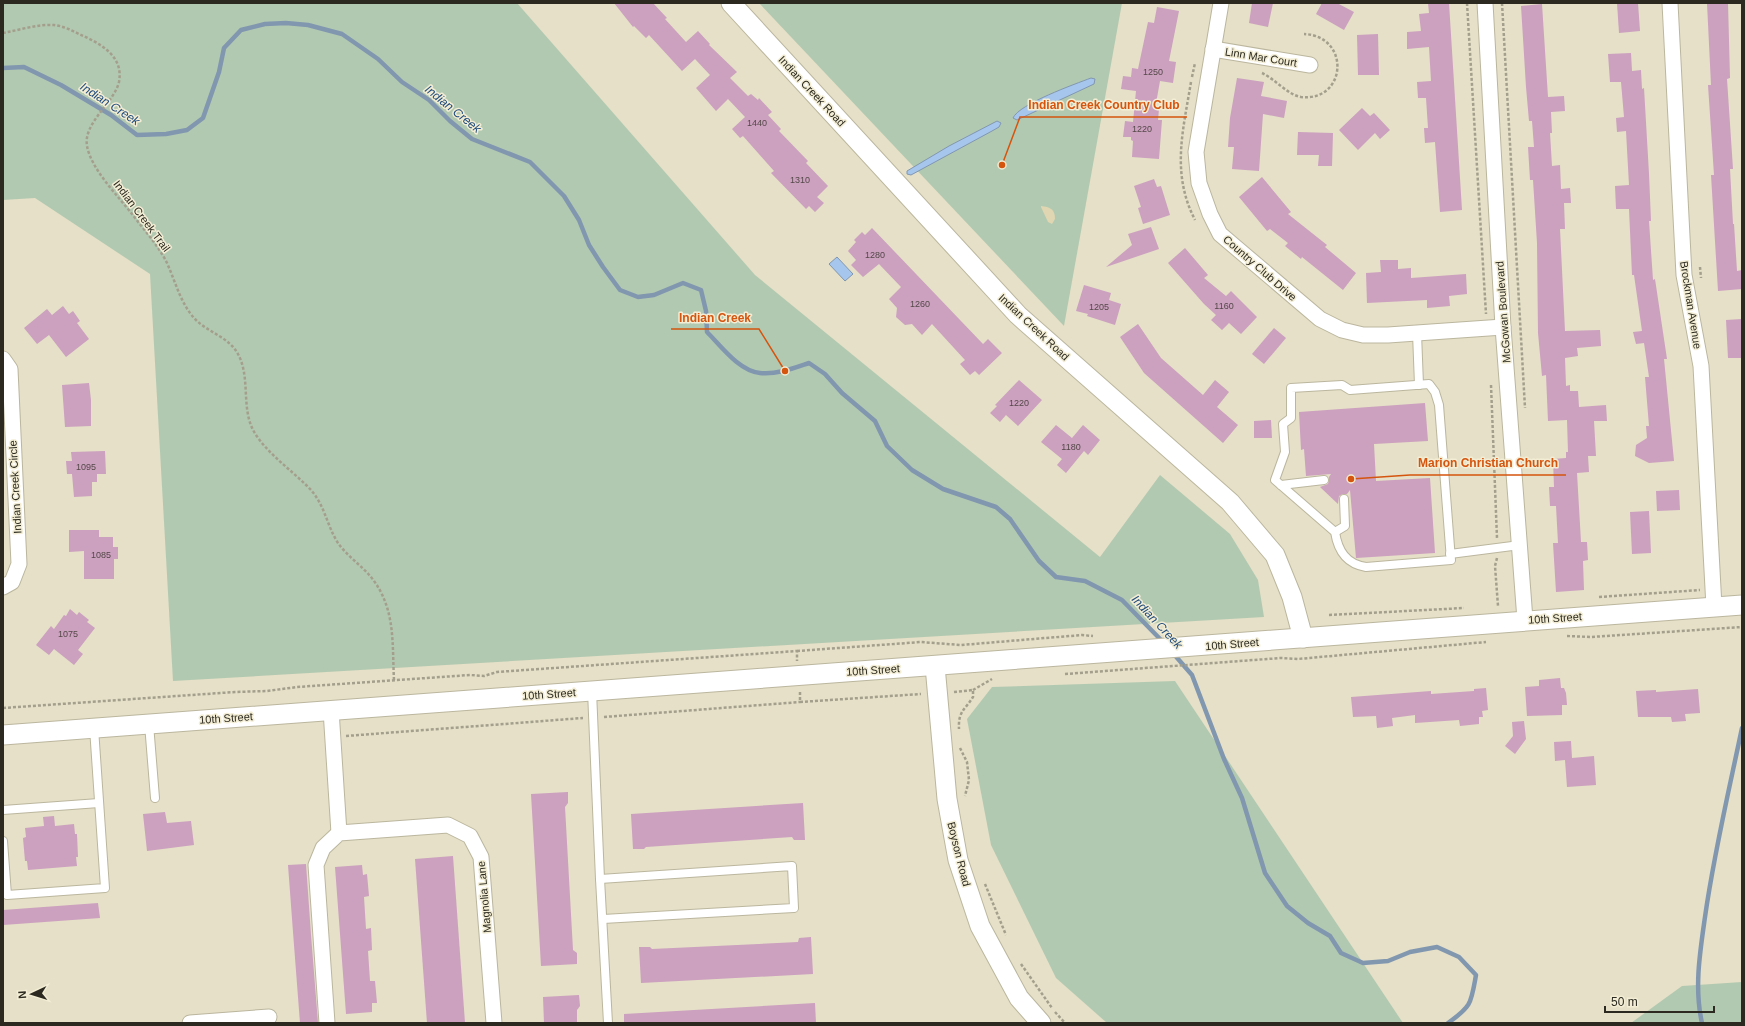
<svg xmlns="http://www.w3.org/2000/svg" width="1745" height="1026" font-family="Helvetica,sans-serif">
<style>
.green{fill:#b2c9b1}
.sand{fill:#e0d6b1}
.water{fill:#a6c6ee;stroke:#8197b0}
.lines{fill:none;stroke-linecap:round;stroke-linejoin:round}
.stream{stroke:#8197b0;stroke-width:4.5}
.building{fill:#cca0bf}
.service-casing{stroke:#bbb69e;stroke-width:10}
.minor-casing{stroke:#bbb69e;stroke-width:17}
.tertiary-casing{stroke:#bbb69e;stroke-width:21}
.path{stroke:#a39f8c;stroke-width:2.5;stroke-dasharray:3 2;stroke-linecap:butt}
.service{stroke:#fff;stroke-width:8}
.minor{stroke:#fff;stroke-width:15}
.tertiary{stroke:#fff;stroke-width:19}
.labels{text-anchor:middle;stroke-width:3;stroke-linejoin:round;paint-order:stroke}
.number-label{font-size:9px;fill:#544848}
.street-label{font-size:11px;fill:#2c2a20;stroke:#f2edd4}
.water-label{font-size:12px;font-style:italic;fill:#204c7d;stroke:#f2edd4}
.leader{fill:none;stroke:#d5540e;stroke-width:1.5}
.callout-dot{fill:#d5540e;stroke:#f2edd4;stroke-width:1.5}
.callout-label{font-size:12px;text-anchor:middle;font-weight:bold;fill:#d5540e;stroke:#f2edd4;stroke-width:3;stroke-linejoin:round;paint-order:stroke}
</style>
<rect width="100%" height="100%" fill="#e5e0c7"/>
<!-- green -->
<g class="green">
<path d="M3,3h514l238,272 345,282 60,-82 70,59 28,46 6,37 -1091,64 -23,-407 -115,-76 -32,2z"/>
<path d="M759,3h363l-58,323z"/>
<path d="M1175,681l228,342h-296l-51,-45 -65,-133 -24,-126 25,-32z"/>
<path d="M1742,982v41h-111l51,-37z"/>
</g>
<!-- sand -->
<path class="sand" d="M1041,206c9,1 14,3 14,13l-3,5 -4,-2 -7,-15z"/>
<!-- water -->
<g class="water">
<path d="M1091,78l4,1 -1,5 -77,36 -4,-2c6,-14 62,-34 78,-40z"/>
<path d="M997,121l4,2 -2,4 -7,4 -81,44 -4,-1v-3l42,-25z"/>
<path d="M837,257l16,17 -8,7 -16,-17z"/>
</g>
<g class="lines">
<!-- stream -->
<g class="stream">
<path d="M3,68l21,-1 37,18 50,30 26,20 29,-1 21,-4 16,-12 16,-46 5,-24 17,-18 24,-6 21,-1 22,2 34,9 36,25 24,23 27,18 21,21 22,18 58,23 34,34 15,24 10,25 14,22 17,23 18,7 16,-2 29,-12 18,7 5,21 1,21c14,14 32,39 53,41 16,2 34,-5 49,-10l16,11 17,19 33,28 12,25 25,24 31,19 53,18 14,12 29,42 17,16 29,4 37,19 41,42"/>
<path d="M1172,652l20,23 32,84 18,39 23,75 22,33 21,17 22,13 11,17 22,10 25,-2 22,-9 27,-5 22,10 17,18c-5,28 -4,31 -28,48"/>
<path d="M1702,1023c-8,-35 -2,-71 3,-106 9,-64 24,-127 37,-189"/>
</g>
</g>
<!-- building -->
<g class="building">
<path d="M614,3h39l14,15 -2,1 21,23 12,-11 12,13 -1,1 28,27 -7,6 18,18 3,-2 7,6 1,-2 13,14 -4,3 13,14 -2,2 29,30 -2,2 22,23 -11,11 7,6 -9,9 -6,-6 -3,3 -35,-36 3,-2 -31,-35 -3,2 -8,-9 13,-12 -17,-18 -12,12 -20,-23 14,-13 -15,-16 -13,12 -33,-36 -3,3 -12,-12 -1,1z"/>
<path d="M1252,3h21l-5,24 -19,-4z"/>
<path d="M1322,3h15l17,9 -10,18 -28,-16z"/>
<path d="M1428,3h21l13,207 -22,2 -5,-70 -10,1 -1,-15h4l-2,-30h-8l-1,-16 14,-1 -2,-34 -22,2v-17l14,-1 -2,-17 10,-1z"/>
<path d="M1617,3h21l2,28 -21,2z"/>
<path d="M1707,3h21l2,75 -3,1 6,90h-3l3,55h1l3,47 5,-1v19l-24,2 -7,-116h3l-6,-90h3z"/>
<path d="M1542,4l6,93 16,-1 1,15 -14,1 1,21h-2l2,33 8,-1 1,24 9,-1 1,15h-7l1,26h-5l5,102 35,-1 1,16 -24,2 1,8 -13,2 1,28 4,-1v6h8l1,16 27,-2 1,16h-13l2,35h-8l1,16 -12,1 4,69h6l1,18 -5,1 1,29 -28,2 -3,-49h5l-2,-37h-6l-1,-19h5l-1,-28 13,-1v-6h2l-1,-32 -19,1 -2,-46 -4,1 -4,-43 -1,-90 -4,-63h-3l-2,-33h6l-2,-26h-3l-3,-34 -5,-81z"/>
<path d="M1157,7l22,4 -10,50 7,1 -3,21 -13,-2 -5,28h4l-1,11h4l-3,39 -27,-2 1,-16 -2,-1v-3h-8l2,-16 8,1 3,-31 -15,-2 2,-13 8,1 1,-9 6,1 10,-47 6,1z"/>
<path d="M1378,34l1,41h-21l-1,-40z"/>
<path d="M1631,53l1,18 9,-1 1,19 2,-1 5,86 2,47h-2l4,59 2,-1 12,80h-3l10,102 -25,2 -14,-7 1,-11 11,-7 -1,-12h3l-4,-49h4l-5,-34 -8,1 -3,-12 9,-1 -8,-56h-2l-3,-66h-13l-1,-23 14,-1 -3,-54 -9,1 -1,-14 8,-1 -3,-35h-11l-2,-28z"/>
<path d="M1237,78l27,4 -3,14 26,5 -3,17 -21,-4 -4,57 -27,-2 2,-22h-6l2,-29z"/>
<path d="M1362,108l8,8 4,-3 16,17 -10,9 -5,-6 -17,17 -19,-20z"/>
<path d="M1298,132l35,1 -1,33h-14l1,-11h-22z"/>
<path d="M1262,177l29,35 -3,2 39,31 -2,2 31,26 -13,17 -41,-33 -1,2 -16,-13 3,-3 -18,-14 -3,2 -28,-34z"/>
<path d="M1154,179l3,8 4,-1 9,29 -27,9 -5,-16 3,-1 -7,-21z"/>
<path d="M1151,227l8,22 -53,18 26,-22 -4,-11z"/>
<path d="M872,228l111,116 5,-5 14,14 -23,22 -4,-4 -5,4 -10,-11 5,-4 -33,-36 -10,11 -10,-11 -7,1 -9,-8 1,-9 -8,-9 12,-12 -22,-23 -16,13 -12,-12 5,-5 -8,-9 8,-9 -2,-2 8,-8 3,3z"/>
<path d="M1185,248l23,27 -4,3 22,18 5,-5 26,26 -16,17 -12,-11 -7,7 -11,-10 5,-5 -12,-11 -36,-41z"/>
<path d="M1380,260h18v9l13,-1v10l55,-4 1,20 -18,2 1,10 -23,2v-8l-60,3 -1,-30 15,-1z"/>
<path d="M1084,285l27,8 -2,7 12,4 -6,21 -28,-9 1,-2 -12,-3z"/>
<path d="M63,306l6,8 4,-3 7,10 -3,2 12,16 -23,18 -17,-22 -12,9 -13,-16 23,-19 5,6z"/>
<path d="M1742,319v39h-14l-2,-38z"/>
<path d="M1138,324l23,34 42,37 12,-15 14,12 -12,15 21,18 -15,18 -79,-70 -24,-36z"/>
<path d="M1274,328l12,10 -22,26 -12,-10z"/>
<path d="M1019,380l23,20 -24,26 -12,-11 -6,7 -10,-9 7,-7 -2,-1z"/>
<path d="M89,383l2,17v26l-26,1 -3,-42z"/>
<path d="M1425,403l3,38 -54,3 2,37 54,-3 5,75 -79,5 -6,-68 -3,4h-4l-4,2 -1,8 -18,-17 8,-3 1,-4v-3l2,-3 -25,2 -2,-27 -3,1 -2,-38z"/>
<path d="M1271,420l1,18h-18v-17z"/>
<path d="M1056,425l16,13 11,-13 17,15 -12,15 -4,-4 -18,22 -9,-8 5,-6 -21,-17z"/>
<path d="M105,451l1,23h-9v8h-5v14l-18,1 -2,-23h-5l-1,-13h6l-1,-9z"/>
<path d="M1679,490l1,20 -23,1 -1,-20z"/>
<path d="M1649,511l2,42 -19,1 -2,-42z"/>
<path d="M69,530h30v7h14v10h5v12h-4v20h-30v-28l-15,1z"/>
<path d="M70,609l7,6 2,-3 10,8 -2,2 8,6 -17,22 5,4 -9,11 -20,-16 -5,6 -13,-10 15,-19 3,3 10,-14 2,1z"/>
<path d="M1560,678l1,10h3l2,5 1,12h-5v10l-35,1 -2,-29 14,-1v-6z"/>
<path d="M1486,688l2,22 -6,1 1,6h-4v7l-19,2 -1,-6 -44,3v-8l-23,3 1,8 -16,2 -1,-12 -23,1 -2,-20 80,-6v3l43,-3v-2z"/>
<path d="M1698,689l2,24 -15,1 1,7 -14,1 -1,-5h-33l-2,-26 20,-1v2z"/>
<path d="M1524,721l2,18 -11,15 -10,-8 8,-10 -1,-14z"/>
<path d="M1571,741l1,17 22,-2 2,29 -29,2 -2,-27 -10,1 -1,-19z"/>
<path d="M568,792v11l-3,4 8,143 4,3v11l-36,2 -10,-172z"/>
<path d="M803,803l2,37h-11l-2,-3 -146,10 -2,2h-11l-2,-35z"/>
<path d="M165,812l2,11 24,-2 3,24 -47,6 -4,-37z"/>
<path d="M54,816l1,10 19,-2 1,10h2l1,23h-2l1,9 -49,4 -1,-9h-2l-2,-23 3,-1 -1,-9 19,-2 -1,-9z"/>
<path d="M453,856l12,167h-38l-12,-164z"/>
<path d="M306,864l5,71 7,88h-18l-7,-91 -5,-67z"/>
<path d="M362,865l1,10 4,-1 2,22 -5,1 2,32 5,-1 1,22 -4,1 2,30h5l2,22h-5v9l-26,2 -11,-147z"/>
<path d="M98,903l2,15 -97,7v-15z"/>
<path d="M811,937l2,37 -172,9 -2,-36h11l2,2 146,-7 1,-4z"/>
<path d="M579,995l1,11 -3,4v13h-33l-1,-26z"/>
<path d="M815,1003l1,20h-192v-9z"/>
</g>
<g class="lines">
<!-- service casing -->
<g class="service-casing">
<g id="service">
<path d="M1417,333l2,52"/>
<path d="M1429,384l6,8 4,13 12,155 -85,7c-20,-3 -28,-16 -31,-35l-60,-52 10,-28 -2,-28 8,-6v-30l51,-3 8,5z"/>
<path d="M1281,485l43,-5"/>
<path d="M1335,532l10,-6 -1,-27"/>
<path d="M1450,554l70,-9"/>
<path d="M592,691l8,188 8,144"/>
<path d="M149,724l6,74"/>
<path d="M3,810l96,-7"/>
<path d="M3,841l4,54 98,-7 -11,-160"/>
<path d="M600,879l192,-13 2,42 -191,11"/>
</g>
</g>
<!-- minor casing -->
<g class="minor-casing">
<g id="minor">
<path d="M1221,3l-25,149 3,31 11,31 10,20 100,85 22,11 21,5h25l115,-8"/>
<path d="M1485,3l18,324 22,293"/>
<path d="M1670,3l14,272 17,91 13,241"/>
<path d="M1213,49l97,16"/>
<path d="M3,359l7,10 9,195 -7,18 -9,5"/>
<path d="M331,710l8,123"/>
<path d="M190,1023l79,-6"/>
<path d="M327,1023l-11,-158 7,-17 16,-15 109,-8 22,11 11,21 13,166"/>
</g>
</g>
<!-- tertiary casing -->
<g class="tertiary-casing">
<g id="tertiary">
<path d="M731,3l287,312 212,187 45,53 17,42 11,41"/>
<path d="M935,666l12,133 11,61 22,66 39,72 22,25"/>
<path d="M3,735l1739,-130"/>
</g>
</g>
<!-- path -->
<g class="path">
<path d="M1467,3l19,311"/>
<path d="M1502,3l23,405"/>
<path d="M3,33c16,-3 35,-9 51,-8 9,1 17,5 25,9 20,9 45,21 40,48 -5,21 -36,41 -32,64 4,23 31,50 45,68 12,16 26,31 35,49 9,20 14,42 29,57 13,13 35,18 43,36 12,25 1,55 17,79 15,22 37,36 55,55 14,16 16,36 27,53 9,13 23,22 33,34 25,31 21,66 23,103"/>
<path d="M1262,73c13,6 26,22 39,24 46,5 50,-61 3,-63"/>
<path d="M1192,77l3,-14"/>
<path d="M1191,82c-8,49 -20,91 4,138"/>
<path d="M1700,267l1,11"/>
<path d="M1491,385l6,153"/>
<path d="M1497,558l-2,8 3,40"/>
<path d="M1599,597l101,-7"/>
<path d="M1329,615l135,-7"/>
<path d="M1567,636l24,1 151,-10"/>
<path d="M797,651l124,-9 40,3 121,-10 11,1"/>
<path d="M1065,674l216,-16 17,1 188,-17"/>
<path d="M973,690l19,-11"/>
<path d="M800,692v10l121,-8"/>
<path d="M954,692l19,-2v7c-8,13 -15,14 -14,32"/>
<path d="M3,708l232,-16 32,-1 30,-4 173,-12 14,1 13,-4 300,-21v10"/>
<path d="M604,717l196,-15"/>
<path d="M346,736l237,-18"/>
<path d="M960,748l7,14 2,18 -4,16"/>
<path d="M985,884l21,51"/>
<path d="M1021,964l31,44"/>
<path d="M1055,1012l10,11"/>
</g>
<!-- service -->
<use href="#service" class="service"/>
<!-- minor -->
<use href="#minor" class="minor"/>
<!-- tertiary -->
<use href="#tertiary" class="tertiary"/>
</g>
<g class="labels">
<!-- number labels -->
<g class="number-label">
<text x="1153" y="75">1250</text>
<text x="757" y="126">1440</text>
<text x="1142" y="132">1220</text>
<text x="800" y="183">1310</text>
<text x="875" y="258">1280</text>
<text x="920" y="307">1260</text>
<text x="1224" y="309">1160</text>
<text x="1099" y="310">1205</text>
<text x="1019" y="406">1220</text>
<text x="1071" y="450">1180</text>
<text x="86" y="470">1095</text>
<text x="101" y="558">1085</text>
<text x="68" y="637">1075</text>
</g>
<!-- street labels -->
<g class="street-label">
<text transform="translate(1261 57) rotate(9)" y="4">Linn Mar Court</text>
<text transform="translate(812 91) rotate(47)" y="4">Indian Creek Road</text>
<text transform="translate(142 216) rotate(53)" y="4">Indian Creek Trail</text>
<text transform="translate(1260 268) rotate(41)" y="4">Country Club Drive</text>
<text transform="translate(1691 305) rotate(81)" y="4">Brockman Avenue</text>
<text transform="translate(1503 312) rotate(-94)" y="4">McGowan Boulevard</text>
<text transform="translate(1034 327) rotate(43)" y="4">Indian Creek Road</text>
<text transform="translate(15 487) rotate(-93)" y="4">Indian Creek Circle</text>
<text transform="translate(1555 618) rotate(-4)" y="4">10th Street</text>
<text transform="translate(1232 644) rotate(-5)" y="4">10th Street</text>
<text transform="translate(873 670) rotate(-4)" y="4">10th Street</text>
<text transform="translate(549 694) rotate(-4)" y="4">10th Street</text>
<text transform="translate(226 718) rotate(-4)" y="4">10th Street</text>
<text transform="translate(959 854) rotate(76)" y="4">Boyson Road</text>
<text transform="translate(484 897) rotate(-95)" y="4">Magnolia Lane</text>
</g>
<!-- water labels -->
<g class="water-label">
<text transform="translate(110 104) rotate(33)" y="4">Indian Creek</text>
<text transform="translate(453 109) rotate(39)" y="4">Indian Creek</text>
<text transform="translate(1157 622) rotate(47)" y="4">Indian Creek</text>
</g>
</g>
<!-- callouts -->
<path class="leader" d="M1002 165L1020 117H1187M785 371L759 329H671M1351 479L1410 475H1566"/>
<g class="callout-dot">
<circle cx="1002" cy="165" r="4"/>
<circle cx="785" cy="371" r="4"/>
<circle cx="1351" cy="479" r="4"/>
</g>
<g class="callout-label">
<text x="1104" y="109">Indian Creek Country Club</text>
<text x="715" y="322">Indian Creek</text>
<text x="1488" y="467">Marion Christian Church</text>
</g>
<!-- border -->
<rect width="1745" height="1026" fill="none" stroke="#2c2a20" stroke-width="8"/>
<!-- north arrow -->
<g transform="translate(32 994) rotate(266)" stroke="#f2edd4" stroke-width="3" paint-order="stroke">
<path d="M0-3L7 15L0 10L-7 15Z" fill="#2c2a20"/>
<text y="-6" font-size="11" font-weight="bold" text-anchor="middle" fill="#2c2a20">N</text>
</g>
<!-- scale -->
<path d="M1605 1006v6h109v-6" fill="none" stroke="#2c2a20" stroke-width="2"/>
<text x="1611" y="1006" font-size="12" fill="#2c2a20" stroke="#f2edd4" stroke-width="3" paint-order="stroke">50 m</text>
</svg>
